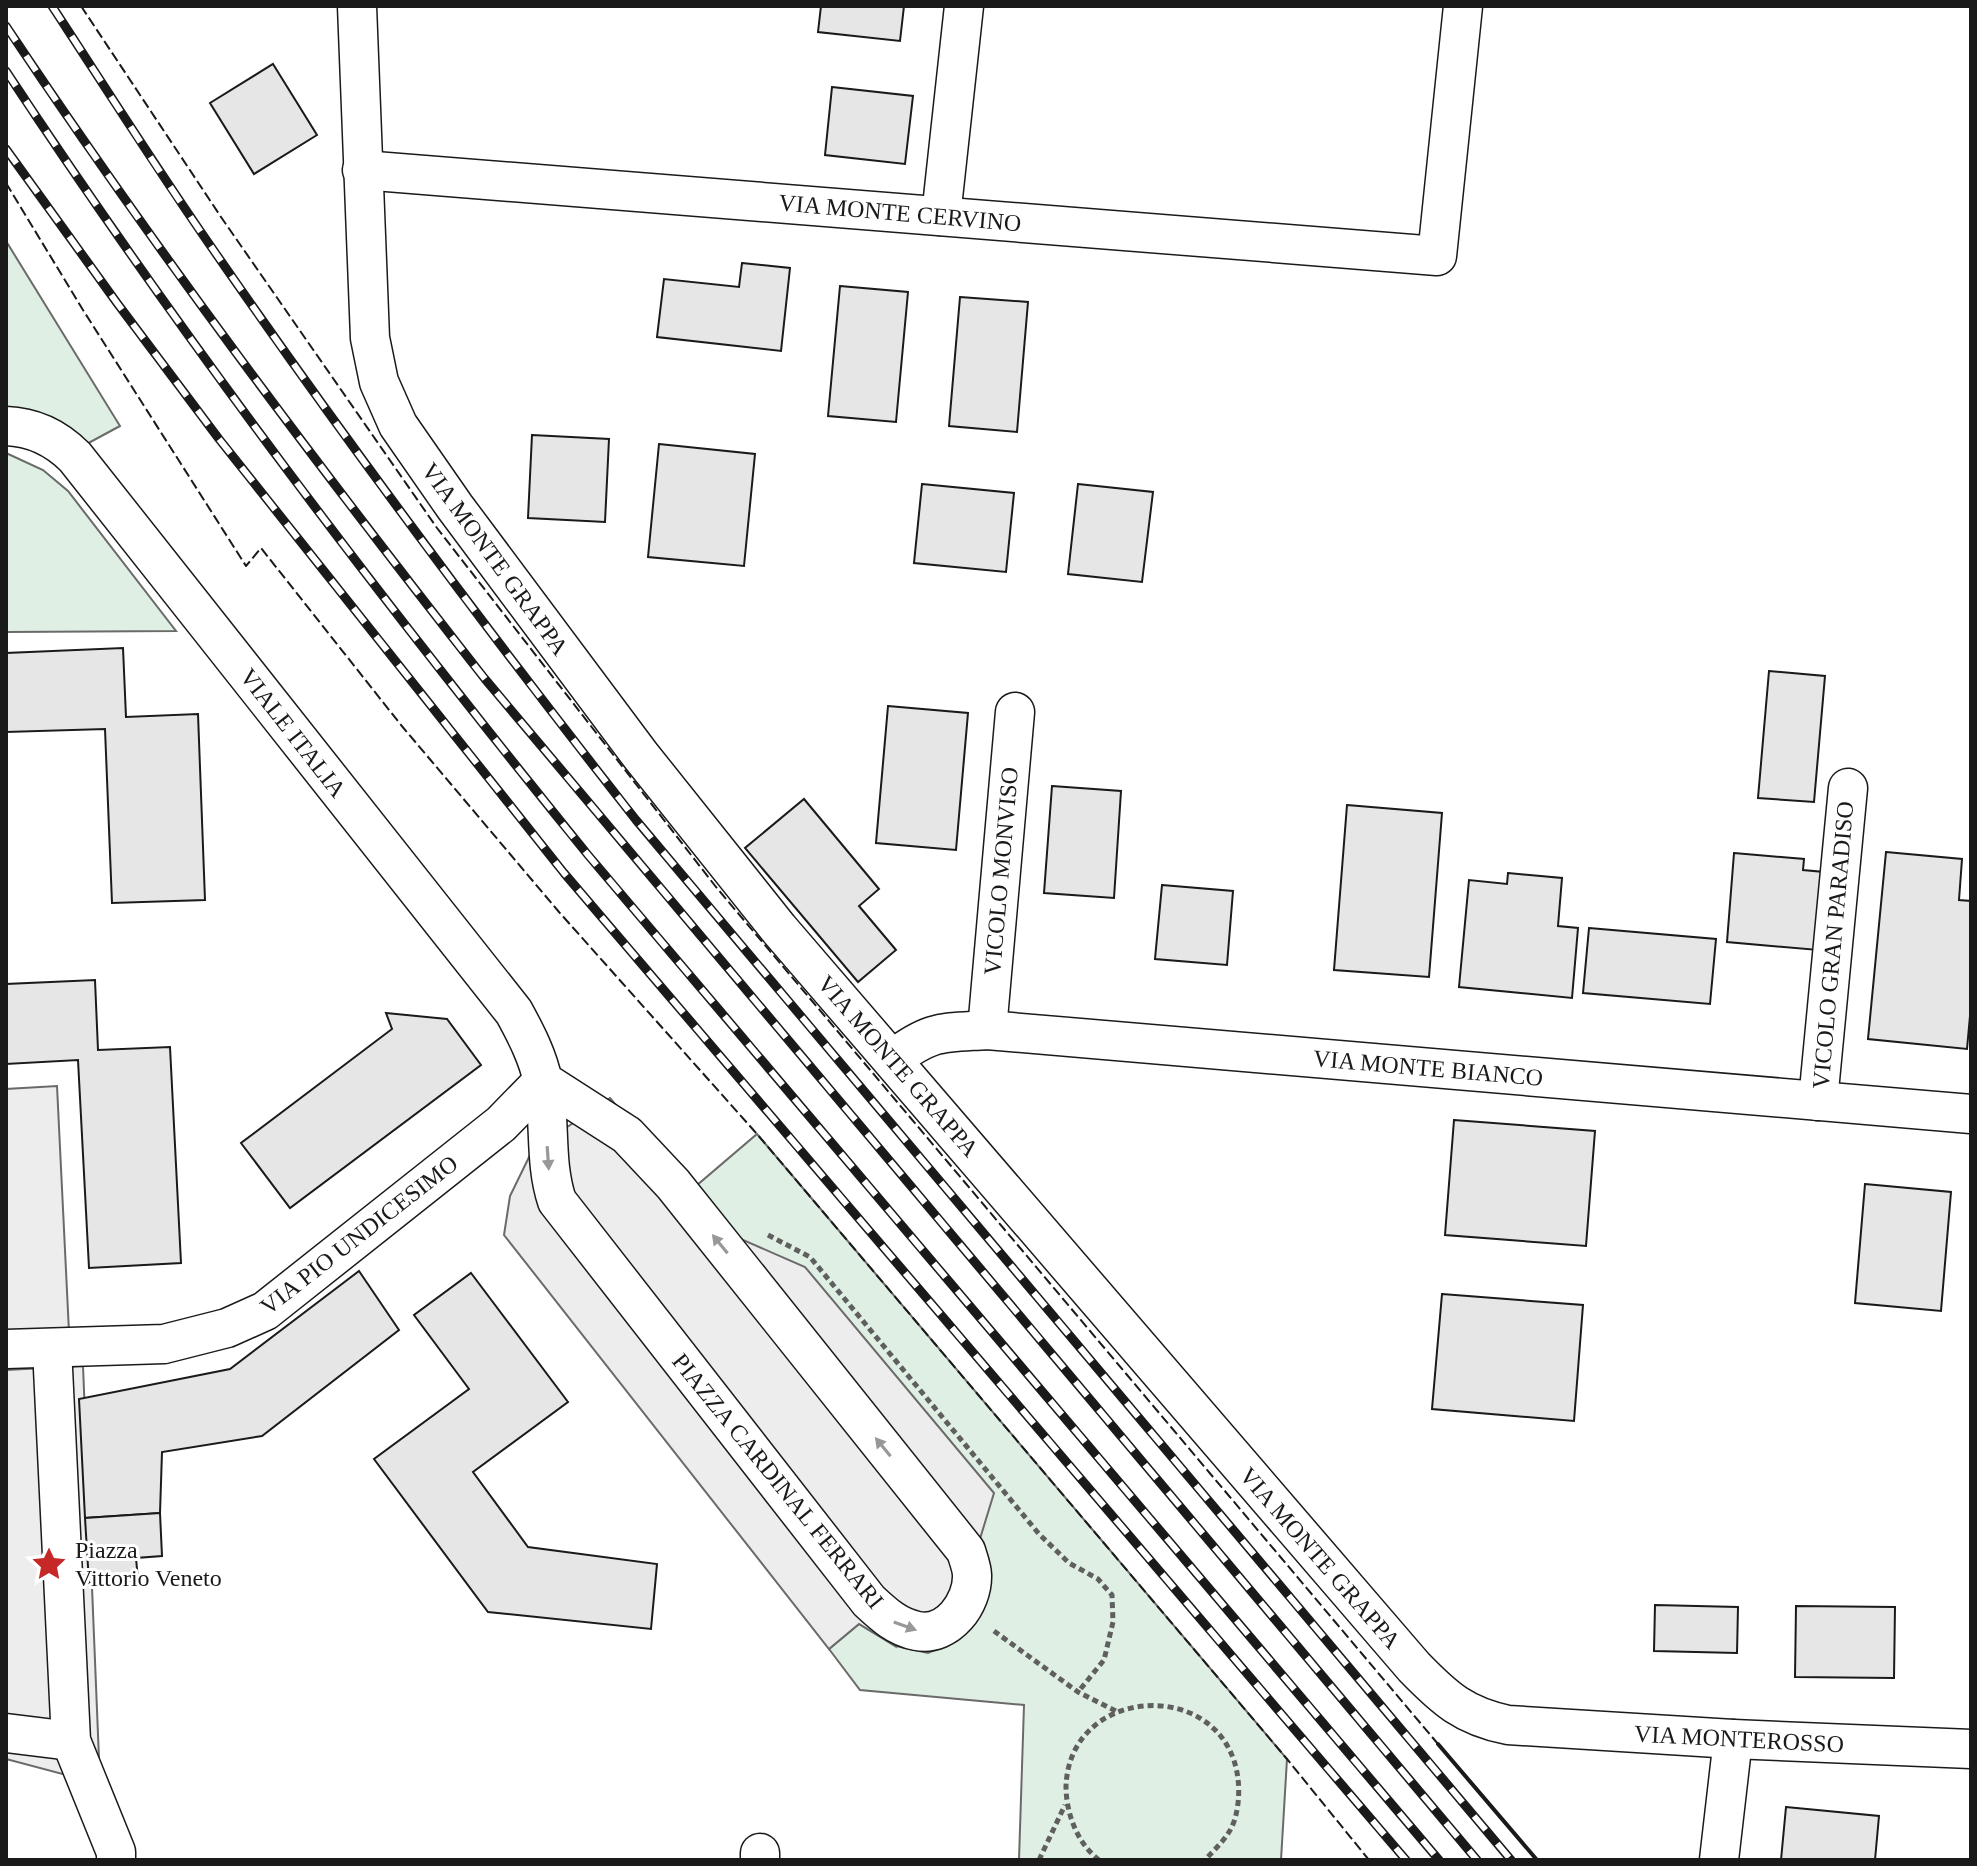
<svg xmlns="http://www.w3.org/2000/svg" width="1977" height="1866" font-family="'Times New Roman',serif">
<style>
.green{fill:#e0efe3;stroke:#6a6a6a;stroke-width:2}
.parking{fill:#ededed;stroke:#6a6a6a;stroke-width:2}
.building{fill:#e6e6e6;stroke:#1a1a1a;stroke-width:2}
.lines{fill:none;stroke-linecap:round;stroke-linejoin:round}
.street-casing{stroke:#1a1a1a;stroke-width:41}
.path{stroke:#5f5f5f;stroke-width:5;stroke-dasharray:6 4;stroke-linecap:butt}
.street{stroke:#fff;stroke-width:38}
.rail-casing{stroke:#1a1a1a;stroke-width:9}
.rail{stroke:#fff;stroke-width:6;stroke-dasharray:18;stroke-linecap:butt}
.fence{stroke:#1a1a1a;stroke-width:2;stroke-dasharray:10 4;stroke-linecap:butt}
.wall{stroke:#1a1a1a;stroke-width:4}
.oneway{fill:#989898}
.labels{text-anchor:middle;stroke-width:6;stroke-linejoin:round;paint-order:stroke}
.street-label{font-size:24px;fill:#1a1a1a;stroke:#fff}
.poi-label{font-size:24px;fill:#1a1a1a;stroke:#fff;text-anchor:start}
</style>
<rect width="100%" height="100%" fill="#fff"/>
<!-- green -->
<g class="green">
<path d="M6,241l114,185 -37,20c-29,-28 -34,-34 -77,-36z"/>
<path d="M6,453l37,17 25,21 108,140 -170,1z"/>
<path d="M757,1134l530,625 -6,101h-262l5,-155 -164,-15 -31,-41 30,-25 36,22 -175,-415 -31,-39z"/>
</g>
<!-- parking -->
<g class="parking">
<path d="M57,1086l12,246h-63v-243z"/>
<path d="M610,1098l110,132 85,37 189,226 -15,49 8,25 2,25 -13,27 -19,22 -29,12 -32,-7 -37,-22 -30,25 -325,-414 6,-39 22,-45z"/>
<path d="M83,1366l16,393 -29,17 -64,-17v-389z"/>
</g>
<!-- building -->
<g class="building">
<path d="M821,6h83l-4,35 -82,-9z"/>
<path d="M273,64l44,71 -63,39 -44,-71z"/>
<path d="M832,87l81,9 -8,68 -80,-9z"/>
<path d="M742,263l48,5 -9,83 -124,-14 7,-58 75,8z"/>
<path d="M840,286l68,6 -12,130 -68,-6z"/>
<path d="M960,297l68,5 -11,130 -68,-6z"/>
<path d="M532,435l77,4 -4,83 -77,-4z"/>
<path d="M659,444l96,10 -11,112 -96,-9z"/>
<path d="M922,484l92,9 -8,79 -92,-9z"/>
<path d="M1078,484l75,8 -11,90 -74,-8z"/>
<path d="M123,648l3,69 72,-3 7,186 -93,3 -7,-174 -99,3v-79z"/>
<path d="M1769,671l56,5 -11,126 -56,-4z"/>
<path d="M888,706l80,7 -12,137 -80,-7z"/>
<path d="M1052,786l69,5 -7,107 -70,-5z"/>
<path d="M804,799l75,90 -20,17 37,44 -38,32 -113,-134z"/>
<path d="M1347,805l95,8 -13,164 -95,-7z"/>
<path d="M1886,852l76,7 -3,41 12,1v104l-4,44 -99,-10z"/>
<path d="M1734,853l70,6 -1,11 21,2 -6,78 -91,-8z"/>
<path d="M1508,873l54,5 -4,48 20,2 -6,70 -113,-11 10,-107 38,4z"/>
<path d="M1162,885l71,6 -6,74 -72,-6z"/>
<path d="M1589,928l127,11 -6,65 -127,-11z"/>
<path d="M95,980l3,70 72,-3 11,216 -92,5 -11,-208 -72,4v-80z"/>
<path d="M386,1013l61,6 34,46 -191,143 -49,-65 151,-114z"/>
<path d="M1454,1120l141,11 -9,115 -141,-11z"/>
<path d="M1865,1184l86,8 -10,119 -86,-8z"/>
<path d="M359,1271l40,59 -137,106 -100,16 -2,61 -75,5 -6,-119 151,-30z"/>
<path d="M471,1273l97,129 -95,70 55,75 129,17 -6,65 -163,-17 -114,-153 95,-70 -55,-74z"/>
<path d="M1442,1294l141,11 -9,116 -142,-12z"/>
<path d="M160,1513l2,43 -26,2 2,22 -49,3 -4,-65z"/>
<path d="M1655,1605l83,2 -1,46 -83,-2z"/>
<path d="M1796,1606l99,1 -1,71 -99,-1z"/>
<path d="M1786,1807l93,9 -4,44h-94z"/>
</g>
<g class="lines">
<!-- street casing -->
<g class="street-casing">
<g id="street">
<path d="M357,6l13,332 9,44 19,43 57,82 186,249 138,173 635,738c31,32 50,49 94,58l225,14 238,10"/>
<path d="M362,170l1075,86 26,-250"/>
<path d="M941,216l23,-210"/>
<path d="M6,426c28,1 50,12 69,31l439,555c12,22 24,45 29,70 8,40 1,80 14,119l312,400c15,14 28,26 48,30 31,6 56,-28 55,-56 0,-7 -4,-17 -6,-24l-293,-367 -46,-49 -84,-54"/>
<path d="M987,1030l28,-318"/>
<path d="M893,1059c38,-29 48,-26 94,-29l984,84"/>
<path d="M1818,1101l30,-313"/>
<path d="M52,1348l19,393 45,111v8"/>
<path d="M6,1349l158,-5 63,-16 38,-17 236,-187 42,-43"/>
<path d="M6,1733l65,8"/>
<path d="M760,1853v7"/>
<path d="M1719,1860l14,-121"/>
</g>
</g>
<!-- path -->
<g class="path">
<path d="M768,1235l42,22 229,277 30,29 29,16 14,16 1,27 -9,38 -26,32"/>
<path d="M994,1631l84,61 38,19"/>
<path d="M1039,1860l26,-55"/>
<path d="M1099,1860c-22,-17 -33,-47 -33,-74 4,-103 160,-109 172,-7 2,16 0,39 -9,53 -6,10 -16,19 -24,28"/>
</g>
<!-- street -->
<use href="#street" class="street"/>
<!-- rail casing -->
<g class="rail-casing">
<g id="rail">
<path d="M52,6c53,81 105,163 160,242 135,195 277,385 424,572l875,1040"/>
<path d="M6,26c150,225 312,440 479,653l992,1181"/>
<path d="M6,71c179,272 377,531 582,784l851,1005"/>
<path d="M6,149l111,154 102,136 345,434 842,987"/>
</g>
</g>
<!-- rail -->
<use href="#rail" class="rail"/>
<!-- fence -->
<g class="fence">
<path d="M81,6l140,211 216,311 279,359 722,857"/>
<path d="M6,183l77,127 163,256 15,-18 140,177 158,187 198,222 530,625 82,101"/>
</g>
<!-- wall -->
<path class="wall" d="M1438,1744l99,116"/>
</g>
<!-- one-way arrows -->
<defs><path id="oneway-solid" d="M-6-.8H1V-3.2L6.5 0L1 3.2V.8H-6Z" transform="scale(2)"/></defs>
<g class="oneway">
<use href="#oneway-solid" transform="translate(548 1158) rotate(86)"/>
<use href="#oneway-solid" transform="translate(720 1244) rotate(-129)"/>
<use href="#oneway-solid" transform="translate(883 1447) rotate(-129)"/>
<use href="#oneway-solid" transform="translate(905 1626) rotate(20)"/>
</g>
<!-- icons -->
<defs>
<g id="sight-bare" transform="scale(2.76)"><path d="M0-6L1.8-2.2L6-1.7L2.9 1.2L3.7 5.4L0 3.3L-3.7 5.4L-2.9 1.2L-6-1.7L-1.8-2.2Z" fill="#c62828" stroke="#fff" stroke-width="2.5" paint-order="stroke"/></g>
</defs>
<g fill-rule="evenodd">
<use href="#sight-bare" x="49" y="1564"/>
</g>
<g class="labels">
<!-- street labels -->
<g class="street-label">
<text transform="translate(900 213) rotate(5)" y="8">VIA MONTE CERVINO</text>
<text transform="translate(495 559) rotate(54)" y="8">VIA MONTE GRAPPA</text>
<text transform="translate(293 733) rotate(52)" y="8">VIALE ITALIA</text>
<text transform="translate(1001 871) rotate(-85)" y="8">VICOLO MONVISO</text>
<text transform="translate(1833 945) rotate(-85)" y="8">VICOLO GRAN PARADISO</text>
<text transform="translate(898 1066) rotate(49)" y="8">VIA MONTE GRAPPA</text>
<text transform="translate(1428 1068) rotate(5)" y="8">VIA MONTE BIANCO</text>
<text transform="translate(359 1235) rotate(-38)" y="8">VIA PIO UNDICESIMO</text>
<text transform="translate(778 1481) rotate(51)" y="8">PIAZZA CARDINAL FERRARI</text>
<text transform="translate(1320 1558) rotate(49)" y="8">VIA MONTE GRAPPA</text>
<text transform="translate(1739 1739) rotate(3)" y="8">VIA MONTEROSSO</text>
</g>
<!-- poi labels -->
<g class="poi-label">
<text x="75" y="1558">Piazza<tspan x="75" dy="28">Vittorio Veneto</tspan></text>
</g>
</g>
<!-- border -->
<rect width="1977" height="1866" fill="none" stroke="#1a1a1a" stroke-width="16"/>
</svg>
